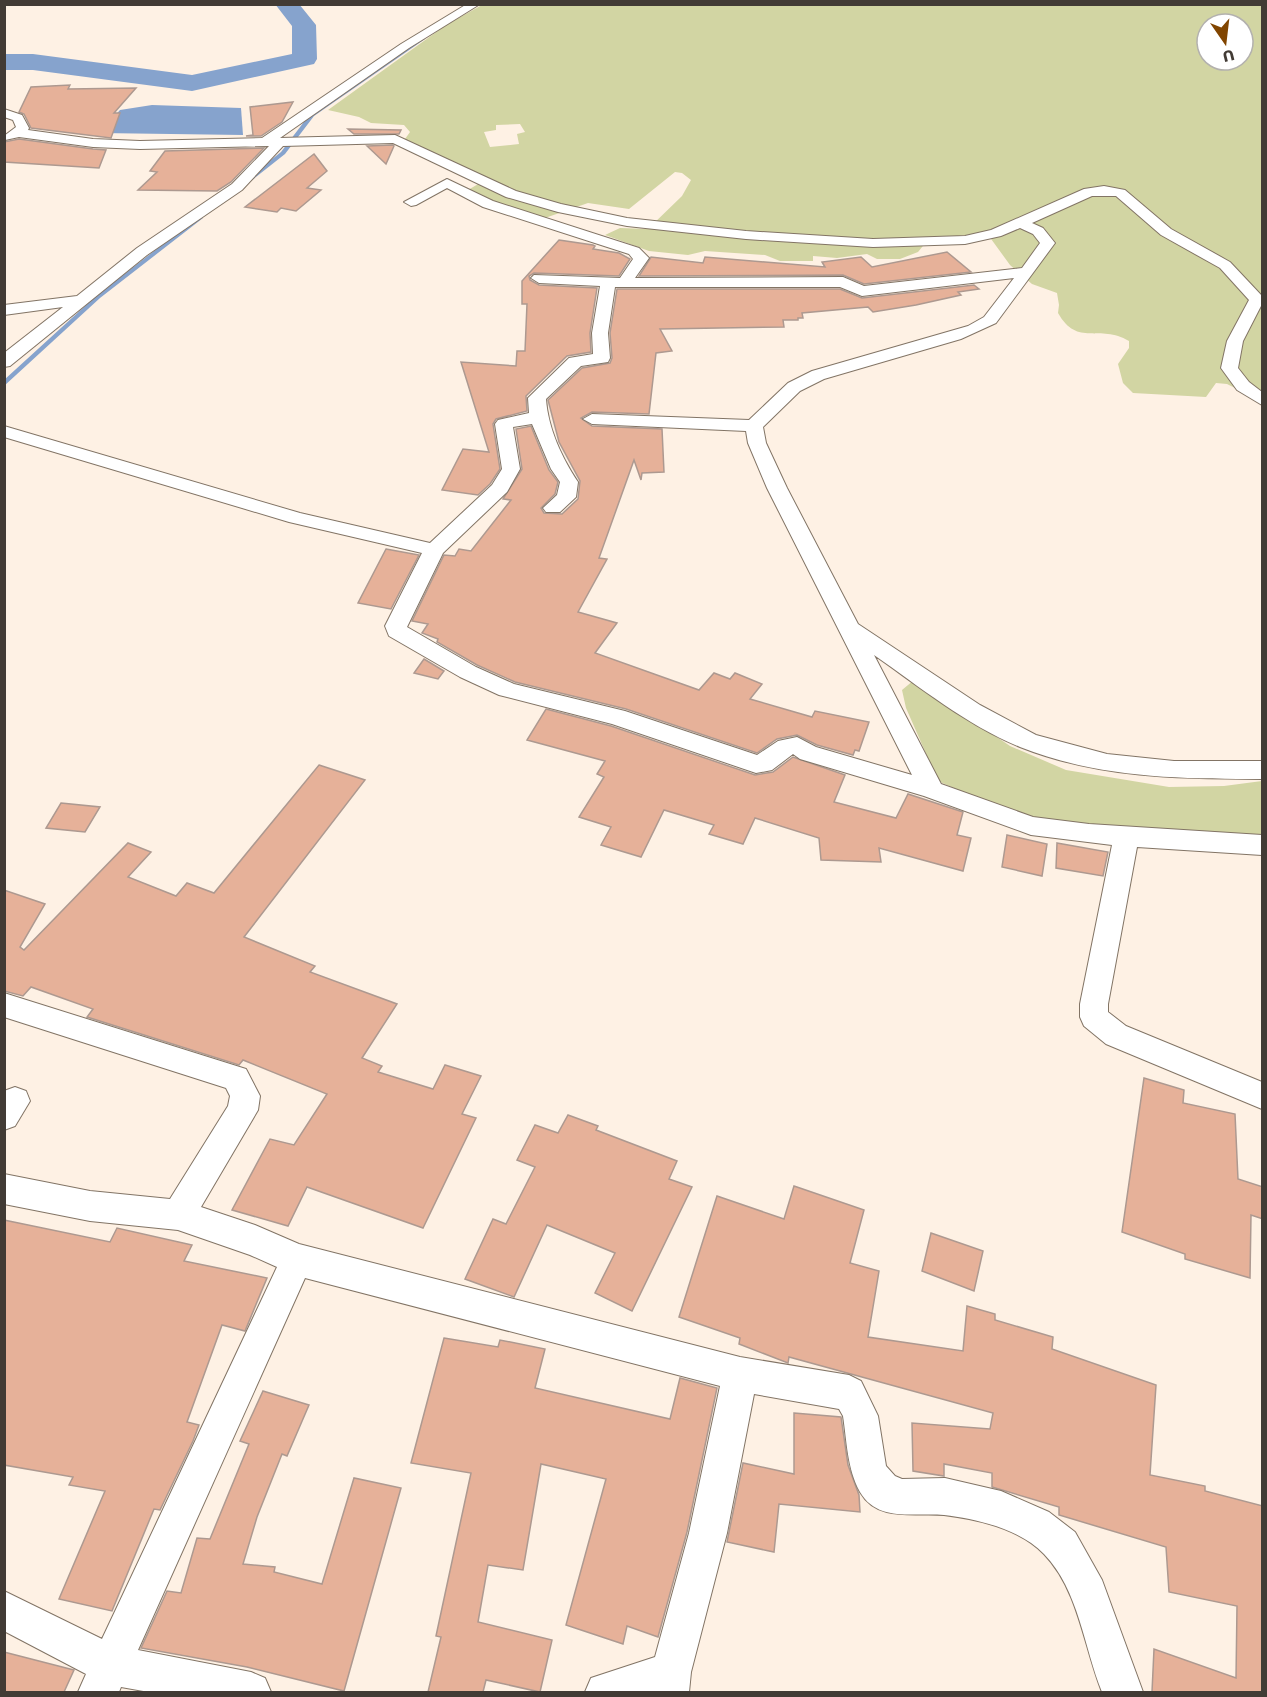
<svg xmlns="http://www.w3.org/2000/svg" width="1267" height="1697" font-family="'Work Sans',sans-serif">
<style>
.green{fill:#d2d5a3;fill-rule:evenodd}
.water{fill:#86a3cd}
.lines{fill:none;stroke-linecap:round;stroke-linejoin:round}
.stream{fill:#86a3cd;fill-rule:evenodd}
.river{fill:#86a3cd;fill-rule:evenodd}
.building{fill:#e6b199;stroke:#ad9990;stroke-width:1.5}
.minor-casing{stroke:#827465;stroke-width:2}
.minor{fill:#fff;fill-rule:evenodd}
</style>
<rect width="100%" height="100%" fill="#fef1e4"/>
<!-- green -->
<g class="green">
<path d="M482,5h780v400l-17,-12 -18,-9 -11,-1 -10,14 -73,-4 -10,-10 -5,-19 11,-16v-7c-30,-18 -51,7 -71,-28l1,-8 -2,-12 -25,-9 -22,-19 -24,-33 -59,9 -9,11 -18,7h-23l-10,-5 -30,4 -24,-2v5h-33l-15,-6 -60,-4 -17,4 -39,-4 -44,-16 15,-7 28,1 34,-33 9,-16 -9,-7 -7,-1 -46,37 -41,-6 -43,15 -55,-16 -22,-12 17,-10 -80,-41 5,-7 -6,-7 -33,-2 -12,-6 -31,-7 118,-85zM1207,24h36v36h-36zM520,124l5,8 -8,2 2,10 -29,3 -6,-15 12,-2v-5z"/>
<path d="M914,680l96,66 56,24 103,17 55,-1 38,-5v56l-143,-7 -100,-13 -81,-36 -32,-73 -4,-18z"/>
</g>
<!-- water -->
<path class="water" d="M152,105l89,3 2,27 -144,-2 21,-23z"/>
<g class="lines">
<!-- stream -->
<g class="stream">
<path d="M422,38l3,1 -111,77 -29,38 -34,27h-4v-2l34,-27 29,-38z"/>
<path d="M198,217l5,1 -103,80 -96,88v-6l92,-84z"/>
</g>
<!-- river -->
<path class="river" d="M275,4h24l17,21 1,34 -3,5 -122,27 -159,-21h-29v-16h29l159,21 100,-21v-28z"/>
</g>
<!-- building -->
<g class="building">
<path d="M70,85l-2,4 68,-1 -22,25h6l-9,25 -80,-10 -7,-14 -5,-2 12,-25z"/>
<path d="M293,102l-11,20 -21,14h-15l7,-1 -3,-28z"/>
<path d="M348,129l53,1 -2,4h-45z"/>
<path d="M19,139l74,10 13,1 -7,18 -95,-6v-20z"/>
<path d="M367,146l26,-1 1,1 -8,18z"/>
<path d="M264,148l-33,34 -14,9 -79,-1 19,-18 -7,-1 15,-20z"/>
<path d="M314,154l13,17 -20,17 14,2 -25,21 -15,-3 -4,4 -32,-5z"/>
<path d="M559,240l34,5 2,1 -2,3 26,4 11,6 -11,17 -85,-3 -5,3 1,4 9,5 58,3 -7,45 1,19 -24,4 -41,40 1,15 -31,8 -3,5 7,45 -10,15 -12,11 -36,-5 21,-41 26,3 -28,-90 55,4 1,-15h8l2,-47h-5v-23z"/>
<path d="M947,252l24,20 -107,12 -21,-9 -204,1 12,-19 52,6 2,-6 120,10 -3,-5 39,-5 11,10z"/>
<path d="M974,285l5,4 -21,3 3,3 -45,10 -43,7 -5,-5 -66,6 1,5h-5v2h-15l1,7 -124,2 12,22 -16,2 -7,61 -57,-2 -11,6 11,8 70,3 2,43 -22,1 -1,7 -7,-20 -35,98 8,1 -29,53 39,11 -22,30 104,37 15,-17 16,6 5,-6 27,11 -12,15 62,18 3,-6 54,11 -10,29 -4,-1 -2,5 -36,-10 -20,-10 -20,4 -20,14 -131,-44 -111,-27 -38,-17 -40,-23 1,-3 -16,-6 6,-9 -16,-3 32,-66 11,1 4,-7 12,2 40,-51 -8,-1 19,-30 -6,-40 15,-3 18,44 9,12 -3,12 -14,14 3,5 18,1 16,-15 2,-18 -21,-39 -11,-42 34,-32 28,-5 2,-5 -2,-25 7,-44h223l22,9z"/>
<path d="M386,549l33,6 -28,54 -33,-6z"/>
<path d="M424,659l20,12 -6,8 -24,-6z"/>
<path d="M546,709l65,17 144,49 18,-3 20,-15 52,18 -11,27 62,16 12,-24 55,18 -6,23 14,3 -8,33 -84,-23 2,14 -60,-2 -2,-22 -64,-20 -12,26 -34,-10 5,-9 -50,-15 -23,47 -40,-12 10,-18 -32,-10 25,-40 -7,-3 8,-13 -78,-21z"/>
<path d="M319,765l46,15 -121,157 71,29 -5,6 87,32 -35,54 20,8 -4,6 55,17 12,-24 36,11 -19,38 14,4 -53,110 -116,-41 -19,39 -56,-16 38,-71 24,6 33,-51 -84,-34 -4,5 -152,-48 6,-8 -62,-22 -8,9 -19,-5v-101l41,14 -25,43 4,3 104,-107 23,9 -23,25 48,19 11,-13 27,10z"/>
<path d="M61,803l39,4 -15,25 -39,-4z"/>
<path d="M1007,835l40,9 -5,32 -40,-9z"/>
<path d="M1057,843l51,9 -5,24 -47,-8z"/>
<path d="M1144,1078l40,12 -1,13 52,11 3,65 25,8v32l-12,-4 -1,63 -65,-19v-5l-63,-22z"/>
<path d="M568,1115l30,11 -2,4 81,31 -8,18 23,8 -60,124 -37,-18 20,-40 -68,-28 -33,72 -49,-18 28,-60 13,5 29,-57 -18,-7 18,-35 23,8z"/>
<path d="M794,1186l70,24 -14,53 29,8 -11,66 95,14 4,-45 28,8v6l58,17 -1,12 104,36 -6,90 55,11v5l58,15v186h-111l2,-43 82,29 1,-72 -68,-14 -3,-45 -107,-32v-8l-67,-20v-14l-48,-9v12l-31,-5 -1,-48 78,6 3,-16 -204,-56 -1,6 -49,-19 1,-6 -61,-21 38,-121 67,23z"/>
<path d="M4,1220l106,22 7,-14 75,17 -8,16 83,17 -22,53 -23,-6 -35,97 12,3 -6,16 -33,69 -6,-1 -42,102 -53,-12 46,-108 -36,-6 4,-8 -69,-12z"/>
<path d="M931,1233l52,18 -9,40 -52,-20z"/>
<path d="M444,1338l54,9 2,-7 45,9 -10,39 135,31 10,-41 37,10 -30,144 -29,105 -31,-11 -4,18 -57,-19 40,-146 -65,-15 -18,106 -35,-5 -10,57 74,18 -12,52 -54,-12 -3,12h-55l13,-55 -5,-1 35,-163 -60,-10z"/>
<path d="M263,1391l46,14 -22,51 -5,-2 -25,63 -14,47 32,3 -1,5 48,12 32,-106 47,10 -57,203 -97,-24 -106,-19 26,-57 14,2 16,-55 13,1 39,-95 -9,-3z"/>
<path d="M794,1413l47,4 7,48 11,30 1,17 -81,-8 -5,48 -47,-10 16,-79 51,11z"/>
<path d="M4,1652l70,18 -10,22h-60z"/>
</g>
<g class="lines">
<!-- minor casing -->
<g class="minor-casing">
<g id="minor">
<path d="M467,4h13l-71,44 -129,90 115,-3 121,56 45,13 66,14 119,13 127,8 92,-3 26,-6 93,-41 20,-3 21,4 46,39 59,33 32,34v8l-19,37 -5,27 11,14 13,10v13l-25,-15 -16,-22 6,-27 22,-41 -29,-32 -59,-33 -45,-39h-24l-60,27 11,5 12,15 -59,80 -35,16 -137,40 -24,12 -37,36 3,16 21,45 71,136 122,81 56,30 71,19 67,7h88v18c-82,0 -164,-1 -242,-32 -52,-21 -100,-60 -146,-92l67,129 92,33 56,7 173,11v20l-125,-8 -29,157v8l18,14 136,56v27l-156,-65 -22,-18 -4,-9v-13l32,-159 -81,-10 -107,-39 -124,-37 -7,-5 -21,16 -16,3 -144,-49 -113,-29 -39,-18 -71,-41 -4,-10 37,-73 -133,-31 -285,-85v-11l296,87 130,30 62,-58 10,-16 -7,-45 3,-4 31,-7 -1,-15 41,-40 24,-4 -1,-21 8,-47 -61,-3 -8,-5 3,-3 86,3 13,-19 -4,-5 -146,-47 -36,-19 -31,17 -5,1 -7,-4 43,-23 46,22 146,47 10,10 -14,20 208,-1 21,9 158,-18 18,-25 -7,-9 -13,-6 -19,8 -36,8 -92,3 -127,-8 -119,-13 -69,-14 -52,-15 -113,-54 -110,3 -41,44 -95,65 -137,111 -6,1v-14l59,-46 -59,8v-10l73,-9 60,-48 95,-64 37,-38 -129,3 -47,-2 -74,-10 -14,3 -1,-4 12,-9 -3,-7 -9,-3v-8l18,6 7,13 -1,2 65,9 47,2 122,-3 139,-94zM1014,278l-30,39 -16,9 -156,45 -24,12 -39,37 -157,-6 -9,5 9,5 154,7 2,12 19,45 145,287 -96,-28 -19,-10 -19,4 -21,14 -132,-44 -111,-27 -38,-17 -69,-40 36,-74 64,-61 13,-23 -7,-42 19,-3 19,45 9,13 -3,13 -14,13 3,4h14l16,-15 2,-15c-16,-24 -30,-54 -32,-83l35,-33 27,-4 2,-4 -2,-25 7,-46h225l22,9z"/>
<path d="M4,993l242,76 14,27 -2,14 -57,97 54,18 44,19 441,113 109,18 12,6 17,35 8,50 9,10 7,3 43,-1 56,13 48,21 26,20 27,48 41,112h-41c-18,-44 -23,-102 -58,-138 -24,-25 -67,-35 -100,-39 -29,-3 -66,8 -84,-23 -13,-24 -13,-50 -17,-76l-4,-7 -85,-15 -27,139 -36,139 -2,20h-104l6,-14 64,-21 34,-124 31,-147 -415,-108 -167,372 113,22 14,6 6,14h-122l-28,-5 -2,5h-41l8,-18 -82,-43v-40l98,48 175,-372 -27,-12 -72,-25 -88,-9 -86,-17v-30l86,17 80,8 58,-93 2,-10 -4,-8 -222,-71z"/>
<path d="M15,1087l11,4 4,10 -15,25 -11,4v-39z"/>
</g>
</g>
<!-- minor -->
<use href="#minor" class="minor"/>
</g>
<!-- border -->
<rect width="1267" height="1697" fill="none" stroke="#423b35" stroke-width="12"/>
<!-- north arrow -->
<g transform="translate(1225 42) rotate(166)"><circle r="28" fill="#ffffff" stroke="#b3b1ae" stroke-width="1.5"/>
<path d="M0-4.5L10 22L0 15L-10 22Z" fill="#814500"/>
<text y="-9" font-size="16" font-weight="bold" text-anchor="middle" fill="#423b35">U</text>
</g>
</svg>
